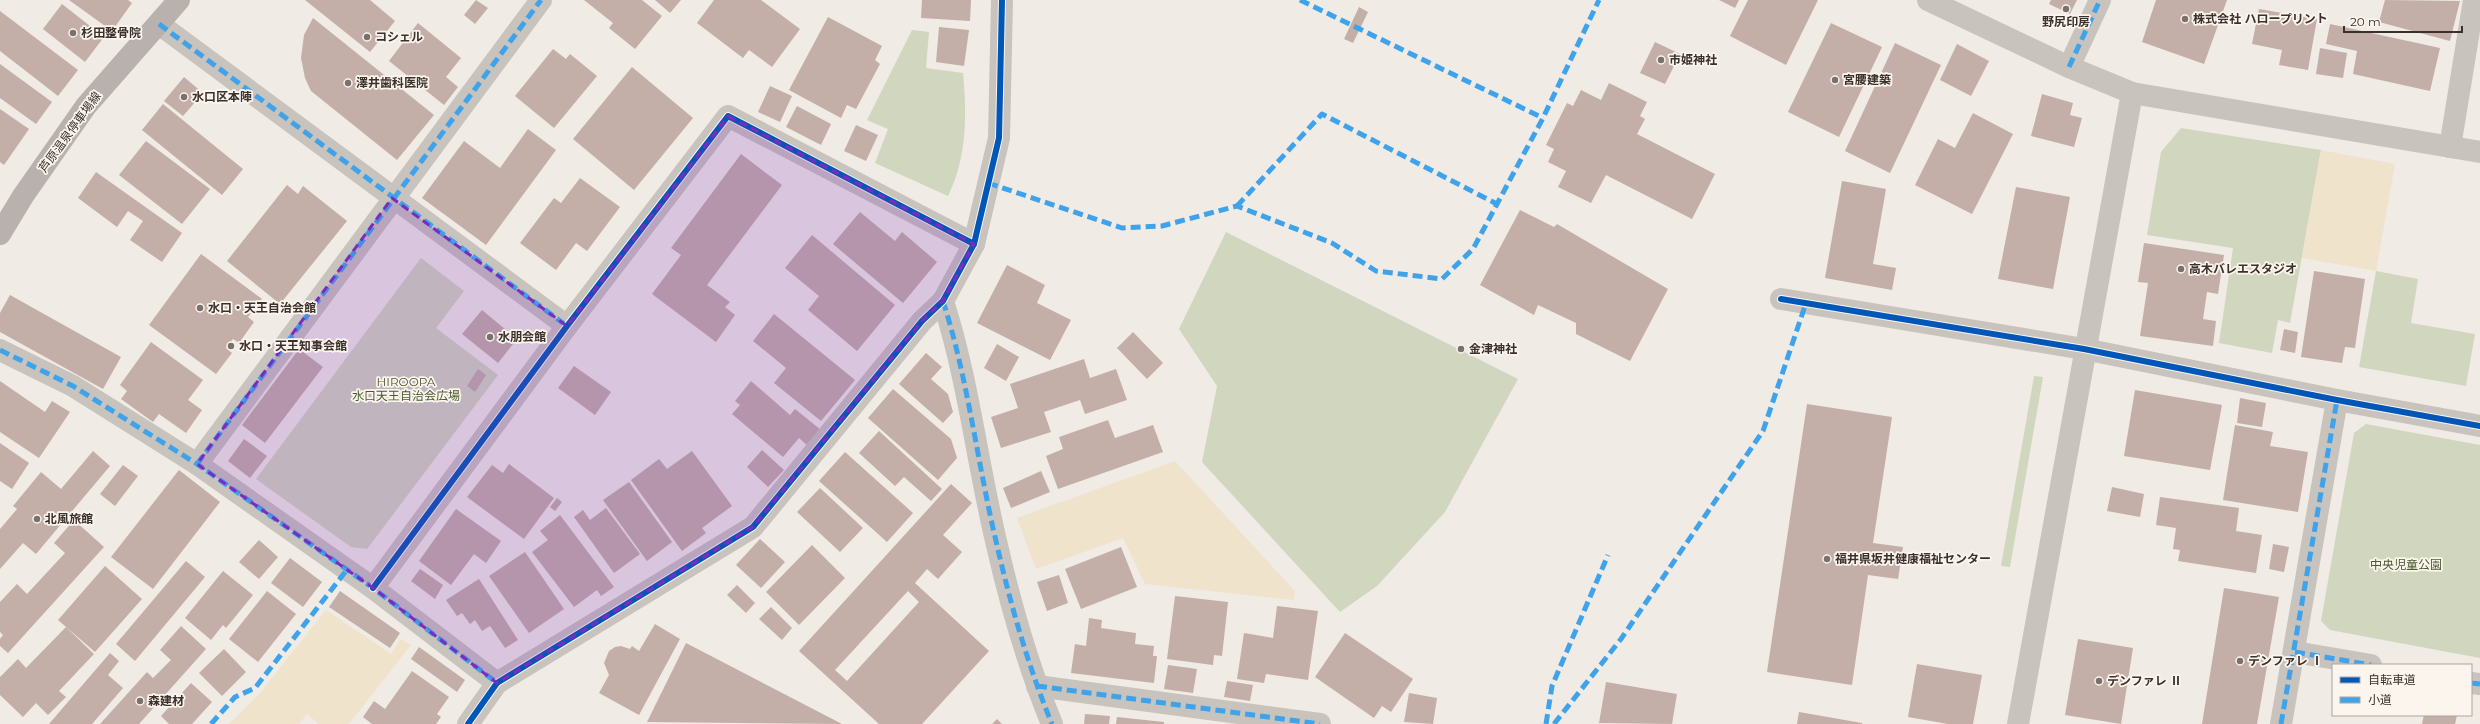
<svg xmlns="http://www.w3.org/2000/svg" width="2480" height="724" font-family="Montserrat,'Noto Sans JP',sans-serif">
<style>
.green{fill:#d1d6bf}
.sand{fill:#efe3cc}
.building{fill:#c3afa7;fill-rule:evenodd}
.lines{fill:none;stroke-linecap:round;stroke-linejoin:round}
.minor{stroke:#c9c3be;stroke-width:22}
.major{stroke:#b8b1ad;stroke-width:22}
.quiet{stroke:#3fa3eb;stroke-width:5;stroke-dasharray:10 5;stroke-linecap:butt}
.cycleway-casing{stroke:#fbf5ee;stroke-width:8}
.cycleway{stroke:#0057b8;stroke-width:6}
.marked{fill:#7b2cbf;fill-opacity:0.2;stroke:#7b2cbf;stroke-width:3;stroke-dasharray:8 5;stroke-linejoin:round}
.poi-dot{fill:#7a716c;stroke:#fbf5ee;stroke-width:1.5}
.labels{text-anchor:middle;stroke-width:3.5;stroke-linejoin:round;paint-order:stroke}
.poi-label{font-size:12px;font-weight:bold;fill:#3b302b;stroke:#fbf5ee;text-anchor:start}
.street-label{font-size:12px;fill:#3b302b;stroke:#fbf5ee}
.park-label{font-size:12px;fill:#4a5a2e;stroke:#fbf5ee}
</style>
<rect width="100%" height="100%" fill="#f0ebe5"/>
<!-- green -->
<g class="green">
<path d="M912,30l17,2 -3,36 37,5c4,42 4,85 -15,123l-73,-33 13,-34 -21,-9z"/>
<path d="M2181,128l140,22 -31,173 -12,-3 -6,33 -53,-10 14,-95 -86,-13 14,-83z"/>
<path d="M1226,232l292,147 -73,133 -68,74 -37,26 -138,-150 15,-76 -38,-57z"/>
<path d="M421,258l43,33 -28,37 62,47 -131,174 -16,-2 -95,-68z"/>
<path d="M2376,271l42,8 -7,44 64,11 -9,52 -107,-19z"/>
<path d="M2034,376l9,1 -33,190 -9,-1z"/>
<path d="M2366,424l114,21v213l-150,-28 -9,-9 33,-188z"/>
</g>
<!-- sand -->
<g class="sand">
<path d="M2321,150l74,14 -19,107 -74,-13z"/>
<path d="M1175,461l120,130 -1,9 -149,-16 -22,-46 -87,31 -19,-51z"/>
<path d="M326,610l65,44 10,-15 10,6 -62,79h-30l-12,-10 -8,10h-70l31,-31z"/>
</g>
<!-- building -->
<g class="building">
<path d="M69,0h59l4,3 -20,28z"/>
<path d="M305,0h65l25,21 -25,31z"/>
<path d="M476,0l12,8 -13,16 -11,-9z"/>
<path d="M584,0h58l20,16 -27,33 -26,-21 4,-5z"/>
<path d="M655,0h26l-11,13z"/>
<path d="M714,0h47l39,29 -28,38 -23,-17 -6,8 -46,-35z"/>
<path d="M922,0h49l-1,21 -49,-3z"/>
<path d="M1719,0h20l-4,8z"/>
<path d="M1748,0h70l-32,65 -56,-29z"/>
<path d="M2051,0h26l-7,14 -21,-10z"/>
<path d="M2156,0h71l-23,64 -62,-22z"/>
<path d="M2385,0l75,1 -10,40 -71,-19z"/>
<path d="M62,4l42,33 -19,25 -42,-33z"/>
<path d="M1359,7l9,5 -15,31 -9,-4z"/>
<path d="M2259,9l58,10 -9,51 -29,-5 3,-15 -30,-6z"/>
<path d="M0,11l78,59 -20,26 -58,-45z"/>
<path d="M828,17l54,29 -7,14 5,4 -24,45 -9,-4 -6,13 -52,-28z"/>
<path d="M313,18l121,97 -37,45 -86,-69 -6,-13 -4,-20 3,-23z"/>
<path d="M418,23l43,35 -15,19 12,10 -14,18 -55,-44z"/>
<path d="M1831,23l51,24 -43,90 -51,-25z"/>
<path d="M2330,24l110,24 -10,43 -77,-17 4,-23 -31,-7z"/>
<path d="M939,27l30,3 -5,36 -28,-4z"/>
<path d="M1655,42l25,12 -15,30 -25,-11z"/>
<path d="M1895,43l46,22 -51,108 -45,-22z"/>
<path d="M1957,44l32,17 -18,35 -31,-16z"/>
<path d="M2320,48l27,5 -4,25 -27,-4z"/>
<path d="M553,49l13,10 4,-5 27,22 -43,52 -39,-32z"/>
<path d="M0,64l52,38 -16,22 -36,-26z"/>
<path d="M632,67l61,51 -59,72 -61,-51z"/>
<path d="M184,77l19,16 -20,23 -19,-15z"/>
<path d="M1609,83l38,19 -7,14 5,3 -8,15 78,40 -23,45 -86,-44 -15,28 -33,-16 8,-16 -18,-9 6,-13 -8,-4 21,-42 6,3 8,-16 20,10z"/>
<path d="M770,86l22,10 -12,26 -22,-10z"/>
<path d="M2042,94l31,9 -3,12 12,3 -8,29 -43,-11z"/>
<path d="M163,104l80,65 -21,26 -80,-65z"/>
<path d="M797,106l34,18 -10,21 -35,-18z"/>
<path d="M0,109l29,20 -25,36 -4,-3z"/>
<path d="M1973,113l40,21 -41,80 -57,-29 23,-46 17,9z"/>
<path d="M856,125l22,10 -12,26 -22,-10z"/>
<path d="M528,129l28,21 -70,95 -64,-47 42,-57 36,27z"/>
<path d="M146,141l64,48 -28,35 -63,-49z"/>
<path d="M741,154l41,31 -75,100 23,17 -5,5 10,8 -19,27 -64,-48 29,-39 -10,-7z"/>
<path d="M96,172l86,61 -20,29 -32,-22 13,-19 -15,-10 -11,16 -39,-29z"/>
<path d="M580,178l40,29 -33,44 -11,-8 -20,27 -36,-27 34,-45 7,5z"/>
<path d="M1842,181l44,8 -13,75 23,4 -4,22 -67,-12z"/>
<path d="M287,185l11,9 5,-8 44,35 -67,83 -53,-43z"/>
<path d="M2016,187l54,10 -17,92 -55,-10z"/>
<path d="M1520,210l34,17 3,-3 111,65 -38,72 -54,-27v-11l-38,-18 -4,10 -54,-30z"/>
<path d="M860,212l35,29 7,-9 35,30 -34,41 -70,-59z"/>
<path d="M812,235l83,70 -38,46 -49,-41 11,-14 -34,-28z"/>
<path d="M2144,243l80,12 -6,39 -11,-2 -4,27 13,2 -3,25 -73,-10 8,-53 -10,-1z"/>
<path d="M201,254l61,45 -14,18 6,5 -15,21 -6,-4 -7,9 6,5 -16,21 -67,-49z"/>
<path d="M1007,265l38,20 -8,18 34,17 -21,40 -73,-37z"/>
<path d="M2314,271l51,8 -10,69 -10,-1 -3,16 -41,-6z"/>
<path d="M10,295l111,62 -18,32 -103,-57v-19z"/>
<path d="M482,310l35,29 -19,24 -36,-29z"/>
<path d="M774,314l81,66 -34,41 -47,-38 12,-15 -33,-27z"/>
<path d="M2284,329l14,3 -3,21 -15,-3z"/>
<path d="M1133,332l30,31 -16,16 -30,-31z"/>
<path d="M151,342l52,38 -15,20 14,10 -16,23 -27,-19 -6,8 -32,-23 6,-8 -7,-6z"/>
<path d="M997,344l22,13 -13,24 -22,-13z"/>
<path d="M299,349l24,18 -58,76 -23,-18z"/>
<path d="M926,353l16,14 -11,12 17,15 5,18 -10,11 -44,-39z"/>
<path d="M1084,359l6,19 26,-9 11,31 -42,14 -5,-14 -36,12 7,20 -50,16 -10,-31 27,-9 -8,-24z"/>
<path d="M574,366l37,26 -16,23 -37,-27z"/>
<path d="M478,369l8,6 -11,17 -8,-6z"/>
<path d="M0,381l45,31 7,-11 18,11 -31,46 -39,-26z"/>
<path d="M751,381l39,34 5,-6 26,21 -13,16 -9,-8 -16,19 -51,-43 8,-9 -5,-4z"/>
<path d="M893,389l58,50 6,19 -19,22 -70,-62z"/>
<path d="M2135,390l87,15 -12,65 -86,-14z"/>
<path d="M2240,398l26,5 -4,24 -25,-4z"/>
<path d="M1807,404l85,13 -19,126 30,4 -5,32 -30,-4 -16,110 -85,-13z"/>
<path d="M1108,420l7,18 38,-13 10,27 -105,37 -12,-33 17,-7 -4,-12z"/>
<path d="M2235,425l38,7 -3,14 38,6 -10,60 -75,-12z"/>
<path d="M879,431l63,58 -11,12 -27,-24 -9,9 -36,-33z"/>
<path d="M244,439l23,17 -17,22 -22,-17z"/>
<path d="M0,443l29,20 -17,26 -12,-8z"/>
<path d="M762,450l22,20 -16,17 -21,-20z"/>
<path d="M93,451l17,15 -74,88 -13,-11 -23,26v-40l17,-20 -4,-3 28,-34 20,17z"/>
<path d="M692,451l40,55 -30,22 4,5 -24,18 -51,-71 28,-21 8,10z"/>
<path d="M845,452l68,61 -26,29 -68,-61z"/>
<path d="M509,464l45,34 -30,41 -57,-42 25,-32 11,8z"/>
<path d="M123,465l15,11 -23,30 -15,-12z"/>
<path d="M179,470l41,32 -67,87 -42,-32z"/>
<path d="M1041,471l9,21 -39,16 -8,-20z"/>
<path d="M629,482l43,60 -25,19 -44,-61z"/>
<path d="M951,484l21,19 -29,32 19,17 -24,27 -11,-10 -12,14 74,68 -67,73h-43l-80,-73zM908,591l11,11 -72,79 -12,-11z"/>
<path d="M2112,487l32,7 -4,23 -33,-6z"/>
<path d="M820,488l43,40 -23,24 -43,-40z"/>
<path d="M2160,497l79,11 -3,23 26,4 -6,38 -78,-12 2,-11 -7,-1 3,-21 -20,-3z"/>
<path d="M557,498l5,4 -7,9 -5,-4z"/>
<path d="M606,508l34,46 -26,19 -40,-56 9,-7 7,10z"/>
<path d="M456,509l45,32 -15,22 -12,-9 -23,31 -32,-24z"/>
<path d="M560,515l54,72 -13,9 -4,-6 -23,17 -42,-55 16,-12 -8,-9z"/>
<path d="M74,520l30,27 -96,106 -8,-7v-7l3,-4 -3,-3v-30l17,-18 10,10 38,-41 -11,-10z"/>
<path d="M760,539l25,23 -24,26 -25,-23z"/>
<path d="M259,540l19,17 -19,22 -20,-17z"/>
<path d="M2273,544l16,3 -5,25 -15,-3z"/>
<path d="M812,545l33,33 -46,47 -33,-33z"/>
<path d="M1121,547l16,40 -56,22 -16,-40z"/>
<path d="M525,552l39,57 -35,24 -40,-57z"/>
<path d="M290,558l32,24 -19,25 -32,-24z"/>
<path d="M186,561l19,16 -70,84 -19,-17z"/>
<path d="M105,566l37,33 -47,53 -37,-32z"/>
<path d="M420,569l23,16 -8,14 -24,-18z"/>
<path d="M223,571l30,24 -27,33 -3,-3 -12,15 -26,-22z"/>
<path d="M1059,575l9,28 -21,8 -10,-29z"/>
<path d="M479,579l39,61 -13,8 -15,-22 -8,5 -7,-11 -5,4 -8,-11 -5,3 -11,-16z"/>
<path d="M737,585l18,18 -9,10 -19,-18z"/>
<path d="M2224,588l55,9 -22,127h-55z"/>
<path d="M267,591l29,23 -38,48 -29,-23z"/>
<path d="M340,591l60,42 -10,15 -61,-41z"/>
<path d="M1175,596l53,6 -6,54 -8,-1 -1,10 -46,-6z"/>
<path d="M1277,606l41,5 -10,69 -42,-6 -2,9 -27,-4 7,-46 29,5z"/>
<path d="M771,607l21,21 -10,12 -23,-21z"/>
<path d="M1089,618l13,2 -1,8 35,5 -1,11 19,2 -1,10h4l-3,27 -83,-10 4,-29 11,2z"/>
<path d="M655,624l25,15 -41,76 -40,-22 10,-18 -5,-12 5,-12 6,-4 6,-1 9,3 2,-3 7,5z"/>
<path d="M181,626l25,23 -67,75h-39l47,-52 6,6 18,-18 -11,-10z"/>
<path d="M66,627l28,27 -35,37 7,6 -18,18 -12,-12 -13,14 -23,-22v-18l18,-18 8,9z"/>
<path d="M1345,633l68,46 -22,33 -9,-6 -8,12 -59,-41z"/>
<path d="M2078,639l55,9 -12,76 -56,-9z"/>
<path d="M686,643l156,81 -195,-2z"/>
<path d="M419,647l46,33 -8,12 -46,-33z"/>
<path d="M224,649l22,23 -24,24 -23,-23z"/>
<path d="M110,653l9,8 -11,14 15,13 -31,36h-43z"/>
<path d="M1917,664l65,11 -9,49h-25l-40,-7z"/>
<path d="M1168,665l29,4 -4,24 -29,-4z"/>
<path d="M412,671l37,26 -12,17 4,3 -5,7h-64l-9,-7 11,-16 11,8z"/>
<path d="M1227,681l26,4 -3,16 -26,-4z"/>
<path d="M1606,682l71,12 -5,30 -73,-1z"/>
<path d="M191,683l21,19 -20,22h-23l-8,-8z"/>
<path d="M1409,693l28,5 -4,26 -29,-2z"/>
<path d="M1799,712l63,11v1h-65z"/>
<path d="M1085,714l25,2 -1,8h-25z"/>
<path d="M2424,715h33l-2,9h-33z"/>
<path d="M1117,717l47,5v2h-48z"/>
<path d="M997,719l5,5h-10z"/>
</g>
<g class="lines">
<!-- minor -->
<g class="minor">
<path d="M1928,0l141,67 63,26 348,59"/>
<path d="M159,24l408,302"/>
<path d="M2069,67l31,-67"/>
<path d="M2450,147l24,-147"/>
<path d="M1781,299l303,50 253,51 143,26"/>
<path d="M943,301c25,78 34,160 53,240 14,62 32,125 56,183"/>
<path d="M0,350l73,36 124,78 176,124 124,95"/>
<path d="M197,464l344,-464"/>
<path d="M373,588l194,-262 161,-210 246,128"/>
<path d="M2295,652l76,13"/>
<path d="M2471,683l9,1"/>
<path d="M1037,686l283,38"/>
<path d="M468,724l29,-41 256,-156 169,-206 21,-20 31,-57 25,-106 3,-138"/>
<path d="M2018,724l114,-631"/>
<path d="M2281,724l56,-324"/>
</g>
<!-- major -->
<path class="major" d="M0,234l23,-38 63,-90 93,-106"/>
<!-- quiet -->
<g class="quiet">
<path d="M1300,0l243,118"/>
<path d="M159,24l408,302"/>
<path d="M2069,67l31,-67"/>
<path d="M988,183l134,45 40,-2 75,-20 95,37 44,28 66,8 31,-30 70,-131 56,-118"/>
<path d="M1237,206l85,-92 175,90"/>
<path d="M943,301c25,78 34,160 53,240 14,62 32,125 56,183"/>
<path d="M0,350l73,36 124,78 176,124 124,95"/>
<path d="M197,464l344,-464"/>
<path d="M2295,652l76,13"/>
<path d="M2471,683l9,1"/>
<path d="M1037,686l283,38"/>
<path d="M211,724l24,-27 20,-9 91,-117"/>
<path d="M1546,724l6,-38 56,-131"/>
<path d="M1554,724l67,-85 142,-208 43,-128"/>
<path d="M2281,724l56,-324"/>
</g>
<!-- cycleway casing -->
<g class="cycleway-casing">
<g id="cycleway">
<path d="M1781,299l303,50 253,51 143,26"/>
<path d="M373,588l194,-262 161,-210 246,128"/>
<path d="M468,724l29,-41 256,-156 169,-206 21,-20 31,-57 25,-106 3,-138"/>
</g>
</g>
<!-- cycleway -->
<use href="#cycleway" class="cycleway"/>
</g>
<!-- marked area -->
<path class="marked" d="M728,116l246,128 -31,57 -21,20 -169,206 -256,156 -124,-95 -176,-124 195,-266 175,128z"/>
<!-- markers -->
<g class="poi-dot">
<circle cx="2066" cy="9" r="4"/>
<circle cx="2185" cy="19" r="4"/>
<circle cx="73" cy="33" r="4"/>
<circle cx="367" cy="37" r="4"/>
<circle cx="1661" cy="60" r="4"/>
<circle cx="1835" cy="80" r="4"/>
<circle cx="348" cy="83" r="4"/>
<circle cx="184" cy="97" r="4"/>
<circle cx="2181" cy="269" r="4"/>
<circle cx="200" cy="308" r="4"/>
<circle cx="490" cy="337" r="4"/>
<circle cx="231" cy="346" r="4"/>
<circle cx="1461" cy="349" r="4"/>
<circle cx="37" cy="519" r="4"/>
<circle cx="1827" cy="559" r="4"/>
<circle cx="2240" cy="661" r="4"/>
<circle cx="2099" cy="681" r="4"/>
<circle cx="140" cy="701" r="4"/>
</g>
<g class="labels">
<!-- poi labels -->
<g class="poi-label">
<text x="2193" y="23">株式会社 ハロープリント</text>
<text x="2066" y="26" text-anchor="middle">野尻印房</text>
<text x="81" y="37">杉田整骨院</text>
<text x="375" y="41">コシェル</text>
<text x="1669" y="64">市姫神社</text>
<text x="1843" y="84">宮腰建築</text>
<text x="356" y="87">澤井歯科医院</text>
<text x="192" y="101">水口区本陣</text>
<text x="2189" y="273">高木バレエスタジオ</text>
<text x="208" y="312">水口・天王自治会館</text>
<text x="498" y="341">水朋会館</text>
<text x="239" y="350">水口・天王知事会館</text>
<text x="1469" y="353">金津神社</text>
<text x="45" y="523">北風旅館</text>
<text x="1835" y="563">福井県坂井健康福祉センター</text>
<text x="2248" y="665">デンファレ Ⅰ</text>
<text x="2107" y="685">デンファレ Ⅱ</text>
<text x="148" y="705">森建材</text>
</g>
<!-- street labels -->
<g class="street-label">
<text transform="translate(70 132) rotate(-54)" y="4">芦原温泉停車場線</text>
</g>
<!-- park labels -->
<g class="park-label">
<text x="406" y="386">HIROOPA<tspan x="406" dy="14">水口天王自治会広場</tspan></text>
<text x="2406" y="569">中央児童公園</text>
</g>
</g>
<!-- legend -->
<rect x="2332" y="664" width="140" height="52" fill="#fbf5ee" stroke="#aea6a0"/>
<rect x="2340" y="677" width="20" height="6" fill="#0057b8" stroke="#aea6a0"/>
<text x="2368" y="684" font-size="12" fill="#3b302b">自転車道</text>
<rect x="2340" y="697" width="20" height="6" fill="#3fa3eb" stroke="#aea6a0"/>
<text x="2368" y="704" font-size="12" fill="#3b302b">小道</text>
<!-- scale -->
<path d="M2344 26v6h118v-6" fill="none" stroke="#3b302b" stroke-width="2"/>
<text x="2350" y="26" font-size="12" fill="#3b302b" stroke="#fbf5ee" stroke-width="3" paint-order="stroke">20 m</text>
</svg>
